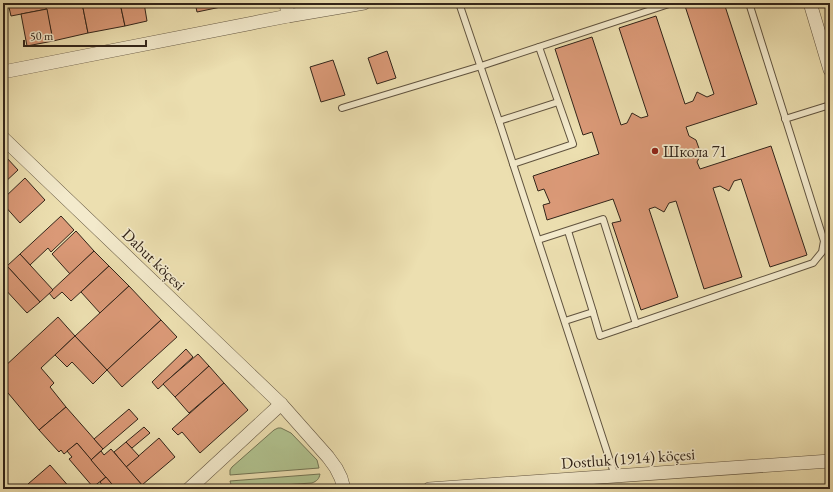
<svg xmlns="http://www.w3.org/2000/svg" width="833" height="492" font-family="'EB Garamond',serif">
<style>
.green{fill:#b1c390;stroke:#727454}
.building{fill:#da9977;stroke:#322419}
.lines{fill:none;stroke-linecap:round;stroke-linejoin:round}
.service-casing{stroke:#60533f;stroke-width:8}
.minor-casing{stroke:#60533f;stroke-width:14}
.service{stroke:#f3eacc;stroke-width:6}
.minor{stroke:#f3eacc;stroke-width:13}
.poi-dot{fill:#8f2418;stroke:#f3eacc;stroke-width:1.5}
.labels{text-anchor:middle;stroke-width:3.5;stroke-linejoin:round;paint-order:stroke}
.poi-label{font-size:16px;fill:#322419;stroke:#f3eacc;text-anchor:start}
.street-label{font-size:16px;fill:#322419;stroke:#f3eacc}
</style>
<rect width="100%" height="100%" fill="#ecdfb0"/>
<filter id="stains"><feTurbulence type="fractalNoise" baseFrequency=".005" numOctaves="4"/><feColorMatrix values="0 0 0 0 .2 0 0 0 0 .09 0 0 0 0 .02 0 0 0 .5 -.17"/></filter>
<radialGradient id="worn" r=".72"><stop offset=".6" stop-color="#630" stop-opacity="0"/><stop offset="1" stop-color="#630" stop-opacity=".3"/></radialGradient>
<!-- green -->
<g class="green">
<path d="M278,428h3l10,5 26,27 2,8 -89,7v-5l2,-3 42,-37z"/>
<path d="M320,474c-1,5 -3,7 -8,9l-76,5c-4,0 -5,-3 -6,-7z"/>
</g>
<!-- building -->
<g class="building">
<path d="M8,3h37l2,6 -36,7z"/>
<path d="M45,3h37l6,30 -35,8z"/>
<path d="M82,3h38l5,23 -37,7z"/>
<path d="M120,3h24l3,18 -22,5z"/>
<path d="M195,3h40v1l-38,8z"/>
<path d="M695,3h29l33,101 -71,23 3,9 7,4 5,14 -4,8 3,7 71,-23 36,109 -37,12 -29,-88 -7,2 -5,10 -9,-5 -7,2 29,89 -38,12 -28,-88 -7,2 -5,9 -9,-5 -6,2 29,88 -37,13 -29,-87 9,-2 -8,-22 -66,21 -4,-15 7,-2 -6,-14 -6,2 -5,-15 66,-22 -7,-22 -9,3 -28,-86 37,-12 29,88 6,-2 5,-10 9,5 7,-2 -29,-88 37,-12 29,88 8,-3 4,-9 10,5 7,-3 -29,-88z"/>
<path d="M47,9l6,32 -26,5 -6,-32z"/>
<path d="M3,27l4,21 -4,1z"/>
<path d="M387,51l9,27 -19,6 -9,-26z"/>
<path d="M333,60l12,35 -24,7 -11,-35z"/>
<path d="M6,157l12,13 -15,14v-24z"/>
<path d="M25,178l20,22 -25,23 -17,-19v-5z"/>
<path d="M61,216l13,14 -23,22 -3,-4 -18,17 -10,-11z"/>
<path d="M76,231l18,20 -24,23 -18,-20z"/>
<path d="M94,251l15,15 -38,35 -9,-9 -8,7 -5,-6z"/>
<path d="M20,254l33,36 -13,12 -33,-36z"/>
<path d="M7,266l33,36 -13,11 -24,-26v-18z"/>
<path d="M109,266l20,20 -29,27 -19,-21z"/>
<path d="M129,286l32,34 -54,50 -32,-34z"/>
<path d="M58,317l17,19 -34,32 13,15 -4,4 16,20 -27,23 -36,-43v-19z"/>
<path d="M161,320l16,17 -55,50 -15,-17z"/>
<path d="M75,336l32,34 -14,14 -21,-22 -5,5 -12,-12z"/>
<path d="M186,349l7,8 -35,32 -6,-7z"/>
<path d="M198,354l11,12 -34,31 -12,-13z"/>
<path d="M209,366l15,17 -35,30 -14,-16z"/>
<path d="M224,383l24,27 -48,43 -18,-21 -4,3 -6,-6z"/>
<path d="M66,407l37,42 -12,11 -14,-17 -13,11 -3,-4 -2,2 -20,-22z"/>
<path d="M129,409l9,10 -35,30 -9,-10z"/>
<path d="M144,427l6,6 -18,15 -6,-6z"/>
<path d="M159,438l16,19 -33,28 -16,-18z"/>
<path d="M126,442l13,14 -13,11 -12,-15z"/>
<path d="M77,443l29,34 -13,10 -24,-28 3,-2 -5,-6z"/>
<path d="M111,449l31,36 3,4h-29l-25,-29 10,-9 3,4z"/>
<path d="M50,465l21,24h-39l-4,-5z"/>
<path d="M106,477l10,12h-11l-5,-7z"/>
</g>
<g class="lines">
<!-- service casing -->
<g class="service-casing">
<g id="service">
<path d="M459,3l40,118 116,355"/>
<path d="M342,108l139,-42 191,-63"/>
<path d="M785,119l45,-14"/>
<path d="M499,121l59,-19"/>
<path d="M513,164l60,-20 -34,-97"/>
<path d="M568,231l25,81"/>
<path d="M538,240l65,-21 33,105"/>
<path d="M565,321l28,-9 7,24 213,-73 9,-11 2,-11 -75,-238"/>
</g>
</g>
<!-- minor casing -->
<g class="minor-casing">
<g id="minor">
<path d="M286,3l2,13"/>
<path d="M810,3l20,67"/>
<path d="M3,72l285,-56 76,-13"/>
<path d="M3,138l278,266 47,53 8,11 5,10 3,11"/>
<path d="M189,489l92,-85"/>
<path d="M429,489l401,-28"/>
</g>
</g>
<!-- service -->
<use href="#service" class="service"/>
<!-- minor -->
<use href="#minor" class="minor"/>
</g>
<!-- markers -->
<circle class="poi-dot" cx="655" cy="151" r="4"/>
<g class="labels">
<!-- poi labels -->
<g class="poi-label">
<text x="663" y="157">Школа 71</text>
</g>
<!-- street labels -->
<g class="street-label">
<text transform="translate(154 259) rotate(44)" y="6">Dabut köçesi</text>
<text transform="translate(628 458) rotate(-4)" y="6">Dostluk (1914) köçesi</text>
</g>
</g>
<!-- margin -->
<rect width="833" height="492" fill="none" stroke="#ecdfb0" stroke-width="16"/>
<rect x="4" y="4" width="825" height="484" fill="none" stroke="#322419" stroke-width="2"/>
<rect x="8" y="8" width="817" height="476" fill="none" stroke="#322419"/>
<!-- scale -->
<path d="M24 40v6h122v-6" fill="none" stroke="#322419" stroke-width="2"/>
<text x="30" y="40" font-size="12" fill="#322419" stroke="#f3eacc" stroke-width="3" paint-order="stroke">50 m</text>
<rect width="100%" height="100%" filter="url(#stains)"/>
<rect width="100%" height="100%" fill="url(#worn)"/>
</svg>
